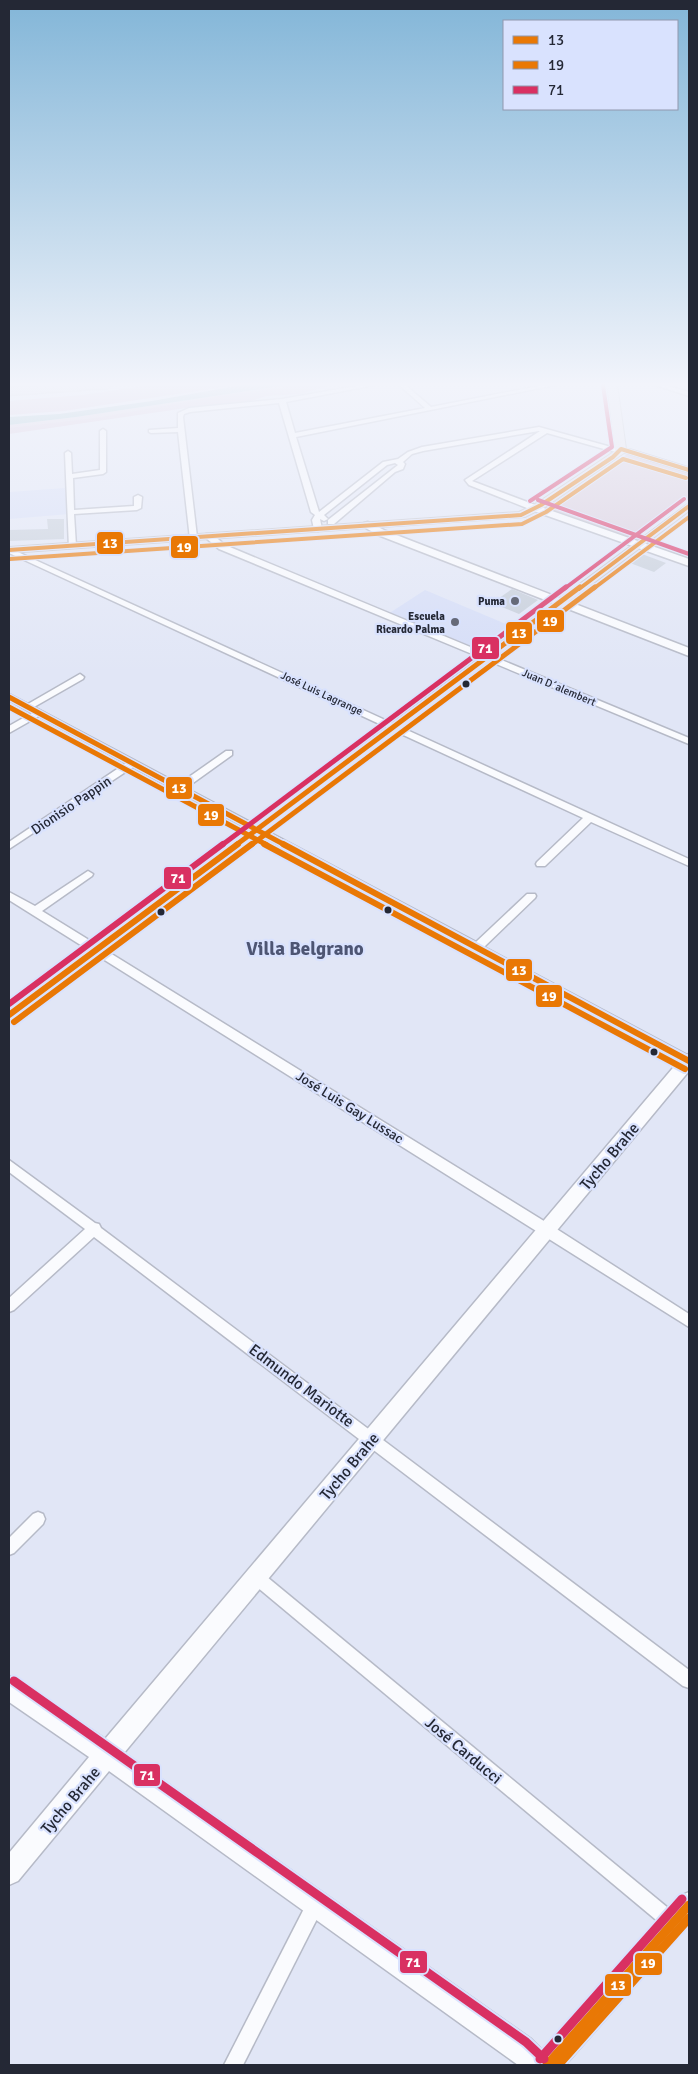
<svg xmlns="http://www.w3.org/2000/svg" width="698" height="2074" font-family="Signika,sans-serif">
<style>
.built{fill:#d5ddf7}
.green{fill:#d9ccdc}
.forest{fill:#d5bfd5}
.water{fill:#8db8c1}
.building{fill:#c6ceda}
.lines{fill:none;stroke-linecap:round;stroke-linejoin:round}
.minor-casing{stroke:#b6bac7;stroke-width:3}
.tertiary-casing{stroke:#b6bac7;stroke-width:2}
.secondary-casing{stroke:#b6bac7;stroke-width:3}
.primary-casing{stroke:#c1c3cb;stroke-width:2}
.motorway-casing{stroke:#c1c3cb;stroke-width:3}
.minor{fill:#fafbfe;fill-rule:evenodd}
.tertiary{fill:#fafbfe;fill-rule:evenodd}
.secondary{fill:#fafbfe;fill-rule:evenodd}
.primary{fill:#e7e4ed;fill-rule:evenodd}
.motorway{fill:#d9d5e2;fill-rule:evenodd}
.bus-1-far3-casing{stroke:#d9e2fe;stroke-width:6}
.bus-1-far2-casing{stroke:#d9e2fe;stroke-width:8}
.bus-1-far1-casing{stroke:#d9e2fe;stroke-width:10}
.bus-1-casing{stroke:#d9e2fe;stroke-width:13}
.bus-2-far3-casing{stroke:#d9e2fe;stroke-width:6}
.bus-2-far2-casing{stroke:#d9e2fe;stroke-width:8}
.bus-2-far1-casing{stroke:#d9e2fe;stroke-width:10}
.bus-2-casing{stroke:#d9e2fe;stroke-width:13}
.bus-3-far3-casing{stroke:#d9e2fe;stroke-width:6}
.bus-3-far2-casing{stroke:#d9e2fe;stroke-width:8}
.bus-3-far1-casing{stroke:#d9e2fe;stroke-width:10}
.bus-3-casing{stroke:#d9e2fe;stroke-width:13}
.bus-1-far3{stroke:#e97805;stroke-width:4}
.bus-1-far2{stroke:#e97805;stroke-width:5}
.bus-1-far1{stroke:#e97805;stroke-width:6}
.bus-1{stroke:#e97805;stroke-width:9}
.bus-2-far3{stroke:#e97805;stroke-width:4}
.bus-2-far2{stroke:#e97805;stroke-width:5}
.bus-2-far1{stroke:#e97805;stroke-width:6}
.bus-2{stroke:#e97805;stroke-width:9}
.bus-3-far3{stroke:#d93062;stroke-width:4}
.bus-3-far2{stroke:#d93062;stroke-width:5}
.bus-3-far1{stroke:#d93062;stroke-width:6}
.bus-3{stroke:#d93062;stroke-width:9}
.poi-dot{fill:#666a79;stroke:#d9e2fe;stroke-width:2}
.bus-dot{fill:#242835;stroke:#d9e2fe;stroke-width:2}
.labels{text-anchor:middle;stroke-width:4.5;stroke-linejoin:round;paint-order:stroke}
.far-poi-label{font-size:11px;font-weight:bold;fill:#242835;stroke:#d9e2fe;text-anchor:end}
.far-street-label{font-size:11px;fill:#242835;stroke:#d9e2fe}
.street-label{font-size:14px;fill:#242835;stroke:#d9e2fe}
.near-street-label{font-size:16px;fill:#242835;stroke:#d9e2fe}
.district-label{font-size:19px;font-weight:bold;fill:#4d5573;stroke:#d9e2fe}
.line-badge{stroke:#d9e2fe;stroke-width:2}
.badge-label{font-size:14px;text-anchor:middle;font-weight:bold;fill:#fff}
</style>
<rect width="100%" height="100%" fill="#e1e6f6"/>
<!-- built -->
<g class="built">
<path d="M66,488l3,26 -60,5v-27z"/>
<path d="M425,590l95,40 -33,24 -99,-40z"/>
</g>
<!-- green -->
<g class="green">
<path d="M294,384h39l-284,44 -40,4v-7l67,-8z"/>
<path d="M629,453l60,20v26l-55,41 -89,-32z"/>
</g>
<!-- forest -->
<g class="forest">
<path d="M158,384h86l-180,27 -55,4v-14l73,-6z"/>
<path d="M313,384h22l-35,10 -34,2 -17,6 -49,4 -191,28v-6l87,-10 129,-23z"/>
</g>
<!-- water -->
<path class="water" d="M247,384h47l-218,33 -67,8v-8l50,-3 93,-13z"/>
<!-- building -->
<g class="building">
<path d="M47,519h17v20l-55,2v-11l39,-1z"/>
<path d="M642,554l24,9 -12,9 -24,-9z"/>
<path d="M512,589l5,2 21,9 -19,14 -27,-11z"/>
</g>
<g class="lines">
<!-- minor casing -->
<g class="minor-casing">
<g id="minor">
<path d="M368,384h12l-94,18 9,31 130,-25 -27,-24h6l27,23 118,-23h11l-264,53 23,75 64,-50 15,-3 10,-7 14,-5 117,-20 72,20 20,3 58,18v4l-61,-19 -17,-2 -64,-18 -75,48 66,25v4h-6l-63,-25 -4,-5 75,-49h-1l-116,20 -11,3 -9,8 2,2 -2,5 -8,3 -61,52h-6v-4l70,-55 -3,-2 -8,2 -63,50 4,4 -4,2 -4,-2 2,10 -4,2 -4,-2 -2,-9 3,-5 -4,-3 -32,-109 -89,9 -6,2 -1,3 14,120 -7,2 -12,-107 -27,1 -2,-1v-2l29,-2v-15l11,-5 93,-9z"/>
<path d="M652,384h9l28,8v4z"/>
<path d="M103,429l3,2v41l-3,2 -30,4 1,32 60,-4v-9l4,-2 4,2 -1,11 -4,2 -63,4 2,32 -7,2 -4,-95 3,-2 3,2 1,21 28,-4v-39z"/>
<path d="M206,534h6l13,11 464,193v6l-470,-195 -13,-11z"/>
<path d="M9,548l680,311v7l-98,-44 -46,44h-8l-1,-2 1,-2 46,-44 -574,-265z"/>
<path d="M80,674l4,3 -1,2 -49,28 145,77 47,-33h6v4l-46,33 290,154 51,-48h8l1,2 -1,2 -51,49 205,109v9l-556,-298 -124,82v-7l117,-79 -87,-47 -30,17v-7l23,-13 -23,-13v-6l19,10z"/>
<path d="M88,871l5,3 -1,2 -50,35 510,315 137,88v13l-680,-427v-8l26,14z"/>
<path d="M9,1160l86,63 4,1 2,4 588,442v18l-6,-2 -589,-449 -80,73 -5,2v-14l76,-69 -76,-57z"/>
<path d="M38,1512l5,2 2,5 -2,5 -29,29 -5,2v-17l24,-24z"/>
<path d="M256,1569l5,3 418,345 3,6 -3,6 -6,3 -6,-3 -416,-347 -3,-5 3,-5z"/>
<path d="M316,1894l6,3 3,6 -3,6 -79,156h-19l86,-168z"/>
</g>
</g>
<!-- tertiary casing -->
<g class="tertiary-casing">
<path id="tertiary" d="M34,384l18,3 18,-3c-10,9 -26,10 -36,0z"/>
</g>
<!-- secondary casing -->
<g class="secondary-casing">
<g id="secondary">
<path d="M535,505l154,54v7l-158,-56v-4z"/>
<path d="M368,522l18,9 303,117v8l-311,-121 -14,-8v-4z"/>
<path d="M689,1054v17l-565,682 407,286 11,11 138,-154 9,-4v32l-124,141h-47l-409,-294 -91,110 -9,4v-32l80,-96 -80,-55v-26l8,4 88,59 578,-683z"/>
</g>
</g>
<!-- primary casing -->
<g class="primary-casing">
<g id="primary">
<path d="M607,384h10l9,65 -2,4 -79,54 -20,10 -516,36v-6l510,-35 18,-9 78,-52z"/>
<path d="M689,503v8l-674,508 -6,2v-15z"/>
</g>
</g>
<!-- motorway casing -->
<g class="motorway-casing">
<path id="motorway" d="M68,384h46l-6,4 -99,7v-7z"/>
</g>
<!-- minor -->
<use href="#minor" class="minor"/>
<!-- tertiary -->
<use href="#tertiary" class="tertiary"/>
<!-- secondary -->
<use href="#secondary" class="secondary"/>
<!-- primary -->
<use href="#primary" class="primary"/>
<!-- motorway -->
<use href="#motorway" class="motorway"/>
<!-- bus-1-far3 casing -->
<g class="bus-1-far3-casing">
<g id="bus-1-far3">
<path d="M9,550l512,-35 20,-10 72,-48 8,-8 68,21"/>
<path d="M579,589l110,-83"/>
</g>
</g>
<!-- bus-1-far2 casing -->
<g class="bus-1-far2-casing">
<g id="bus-1-far2">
<path d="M9,697l276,148"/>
<path d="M236,845l344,-258"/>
</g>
</g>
<!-- bus-1-far1 casing -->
<g class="bus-1-far1-casing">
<g id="bus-1-far1">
<path d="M283,844l406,217"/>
<path d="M9,1015l229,-171"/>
</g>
</g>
<!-- bus-1 casing -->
<g class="bus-1-casing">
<path id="bus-1" d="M547,2065l142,-160"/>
</g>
<!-- bus-2-far3 casing -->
<g class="bus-2-far3-casing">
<g id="bus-2-far3">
<path d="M10,559l512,-35 24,-12 77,-53 63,19"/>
<path d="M593,589l96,-72"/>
</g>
</g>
<!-- bus-2-far2 casing -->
<g class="bus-2-far2-casing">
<g id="bus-2-far2">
<path d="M9,707l258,138"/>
<path d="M251,845l344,-258"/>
</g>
</g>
<!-- bus-2-far1 casing -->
<g class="bus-2-far1-casing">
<g id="bus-2-far1">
<path d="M264,844l421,225"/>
<path d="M14,1022l238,-178"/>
</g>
</g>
<!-- bus-2 casing -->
<g class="bus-2-casing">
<path id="bus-2" d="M558,2065l131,-147"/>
</g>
<!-- bus-3-far3 casing -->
<g class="bus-3-far3-casing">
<g id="bus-3-far3">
<path d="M538,500l151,54"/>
<path d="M530,501l82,-54 -9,-62"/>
<path d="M564,589l120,-90"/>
</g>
</g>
<!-- bus-3-far2 casing -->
<g class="bus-3-far2-casing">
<path id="bus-3-far2" d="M222,845l344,-258"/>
</g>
<!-- bus-3-far1 casing -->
<g class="bus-3-far1-casing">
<path id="bus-3-far1" d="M9,1004l214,-160"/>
</g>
<!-- bus-3 casing -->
<g class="bus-3-casing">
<g id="bus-3">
<path d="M14,1681l512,361 18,17"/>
<path d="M540,2059l142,-160"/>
</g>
</g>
<!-- bus-1-far3 -->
<use href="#bus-1-far3" class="bus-1-far3"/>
<!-- bus-1-far2 -->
<use href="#bus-1-far2" class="bus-1-far2"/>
<!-- bus-1-far1 -->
<use href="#bus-1-far1" class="bus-1-far1"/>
<!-- bus-1 -->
<use href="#bus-1" class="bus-1"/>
<!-- bus-2-far3 -->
<use href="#bus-2-far3" class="bus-2-far3"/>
<!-- bus-2-far2 -->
<use href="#bus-2-far2" class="bus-2-far2"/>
<!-- bus-2-far1 -->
<use href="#bus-2-far1" class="bus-2-far1"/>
<!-- bus-2 -->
<use href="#bus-2" class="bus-2"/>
<!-- bus-3-far3 -->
<use href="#bus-3-far3" class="bus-3-far3"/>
<!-- bus-3-far2 -->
<use href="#bus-3-far2" class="bus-3-far2"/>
<!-- bus-3-far1 -->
<use href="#bus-3-far1" class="bus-3-far1"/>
<!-- bus-3 -->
<use href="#bus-3" class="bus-3"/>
</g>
<!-- sky -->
<linearGradient id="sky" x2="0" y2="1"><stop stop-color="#83b6d8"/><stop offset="0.57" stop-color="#f2f4fb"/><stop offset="1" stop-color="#f2f4fb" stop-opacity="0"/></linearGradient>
<rect width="698" height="674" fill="url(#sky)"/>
<!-- markers -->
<g class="poi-dot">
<circle cx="515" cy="601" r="5"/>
<circle cx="455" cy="622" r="5"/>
</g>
<g class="bus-dot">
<circle cx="466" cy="684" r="4.5"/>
<circle cx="388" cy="910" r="4.5"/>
<circle cx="161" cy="912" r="4.5"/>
<circle cx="654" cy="1052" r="4.5"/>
<circle cx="558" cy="2039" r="4.5"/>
</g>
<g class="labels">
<!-- far-poi labels -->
<g class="far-poi-label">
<text x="505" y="605">Puma</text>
<text x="445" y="620">Escuela<tspan x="445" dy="13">Ricardo Palma</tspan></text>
</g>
<!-- far-street labels -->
<g class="far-street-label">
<text transform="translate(559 687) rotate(23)" y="4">Juan D´alembert</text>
<text transform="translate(322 693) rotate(25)" y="4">José Luis Lagrange</text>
</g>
<!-- street labels -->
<g class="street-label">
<text transform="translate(71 805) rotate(-34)" y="5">Dionisio Pappin</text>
<text transform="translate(350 1107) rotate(32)" y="5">José Luis Gay Lussac</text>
</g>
<!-- near-street labels -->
<g class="near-street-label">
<text transform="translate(609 1156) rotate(-50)" y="6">Tycho Brahe</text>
<text transform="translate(302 1385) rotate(37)" y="6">Edmundo Mariotte</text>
<text transform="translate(349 1466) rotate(-50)" y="6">Tycho Brahe</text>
<text transform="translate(464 1750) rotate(40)" y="6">José Carducci</text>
<text transform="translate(70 1800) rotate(-50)" y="6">Tycho Brahe</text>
</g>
<!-- district labels -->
<g class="district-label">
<text x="305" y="955">Villa Belgrano</text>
</g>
</g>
<g class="line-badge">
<rect x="96" y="531" width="28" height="24" rx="5" fill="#e97805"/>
<rect x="170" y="535" width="29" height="24" rx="5" fill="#e97805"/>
<rect x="536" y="609" width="29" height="24" rx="5" fill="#e97805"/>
<rect x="505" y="621" width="28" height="24" rx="5" fill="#e97805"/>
<rect x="471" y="636" width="29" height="24" rx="5" fill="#d93062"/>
<rect x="165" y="776" width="28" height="24" rx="5" fill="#e97805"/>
<rect x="197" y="803" width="28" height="24" rx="5" fill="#e97805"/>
<rect x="163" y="866" width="29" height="24" rx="5" fill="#d93062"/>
<rect x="505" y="958" width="28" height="24" rx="5" fill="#e97805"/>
<rect x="535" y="984" width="28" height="24" rx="5" fill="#e97805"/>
<rect x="133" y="1763" width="28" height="24" rx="5" fill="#d93062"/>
<rect x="399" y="1950" width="29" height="24" rx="5" fill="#d93062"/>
<rect x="634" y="1952" width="29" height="24" rx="5" fill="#e97805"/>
<rect x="604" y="1973" width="28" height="24" rx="5" fill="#e97805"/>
</g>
<g class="badge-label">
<text x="110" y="548">13</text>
<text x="184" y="552">19</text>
<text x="550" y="626">19</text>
<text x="519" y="638">13</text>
<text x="485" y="653">71</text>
<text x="179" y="793">13</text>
<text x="211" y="820">19</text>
<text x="178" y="883">71</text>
<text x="519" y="975">13</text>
<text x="549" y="1001">19</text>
<text x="147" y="1780">71</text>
<text x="413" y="1967">71</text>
<text x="648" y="1968">19</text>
<text x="618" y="1990">13</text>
</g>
<!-- border -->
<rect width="698" height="2074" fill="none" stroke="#242835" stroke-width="20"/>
<!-- legend -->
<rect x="503" y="20" width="175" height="90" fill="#d9e2fe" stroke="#9198ae"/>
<rect x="513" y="36" width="25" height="8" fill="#e97805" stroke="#9198ae"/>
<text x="548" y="45" font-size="15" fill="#242835">13</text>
<rect x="513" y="61" width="25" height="8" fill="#e97805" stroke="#9198ae"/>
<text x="548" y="70" font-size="15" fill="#242835">19</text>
<rect x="513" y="86" width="25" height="8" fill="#d93062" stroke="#9198ae"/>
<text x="548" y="95" font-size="15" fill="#242835">71</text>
</svg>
